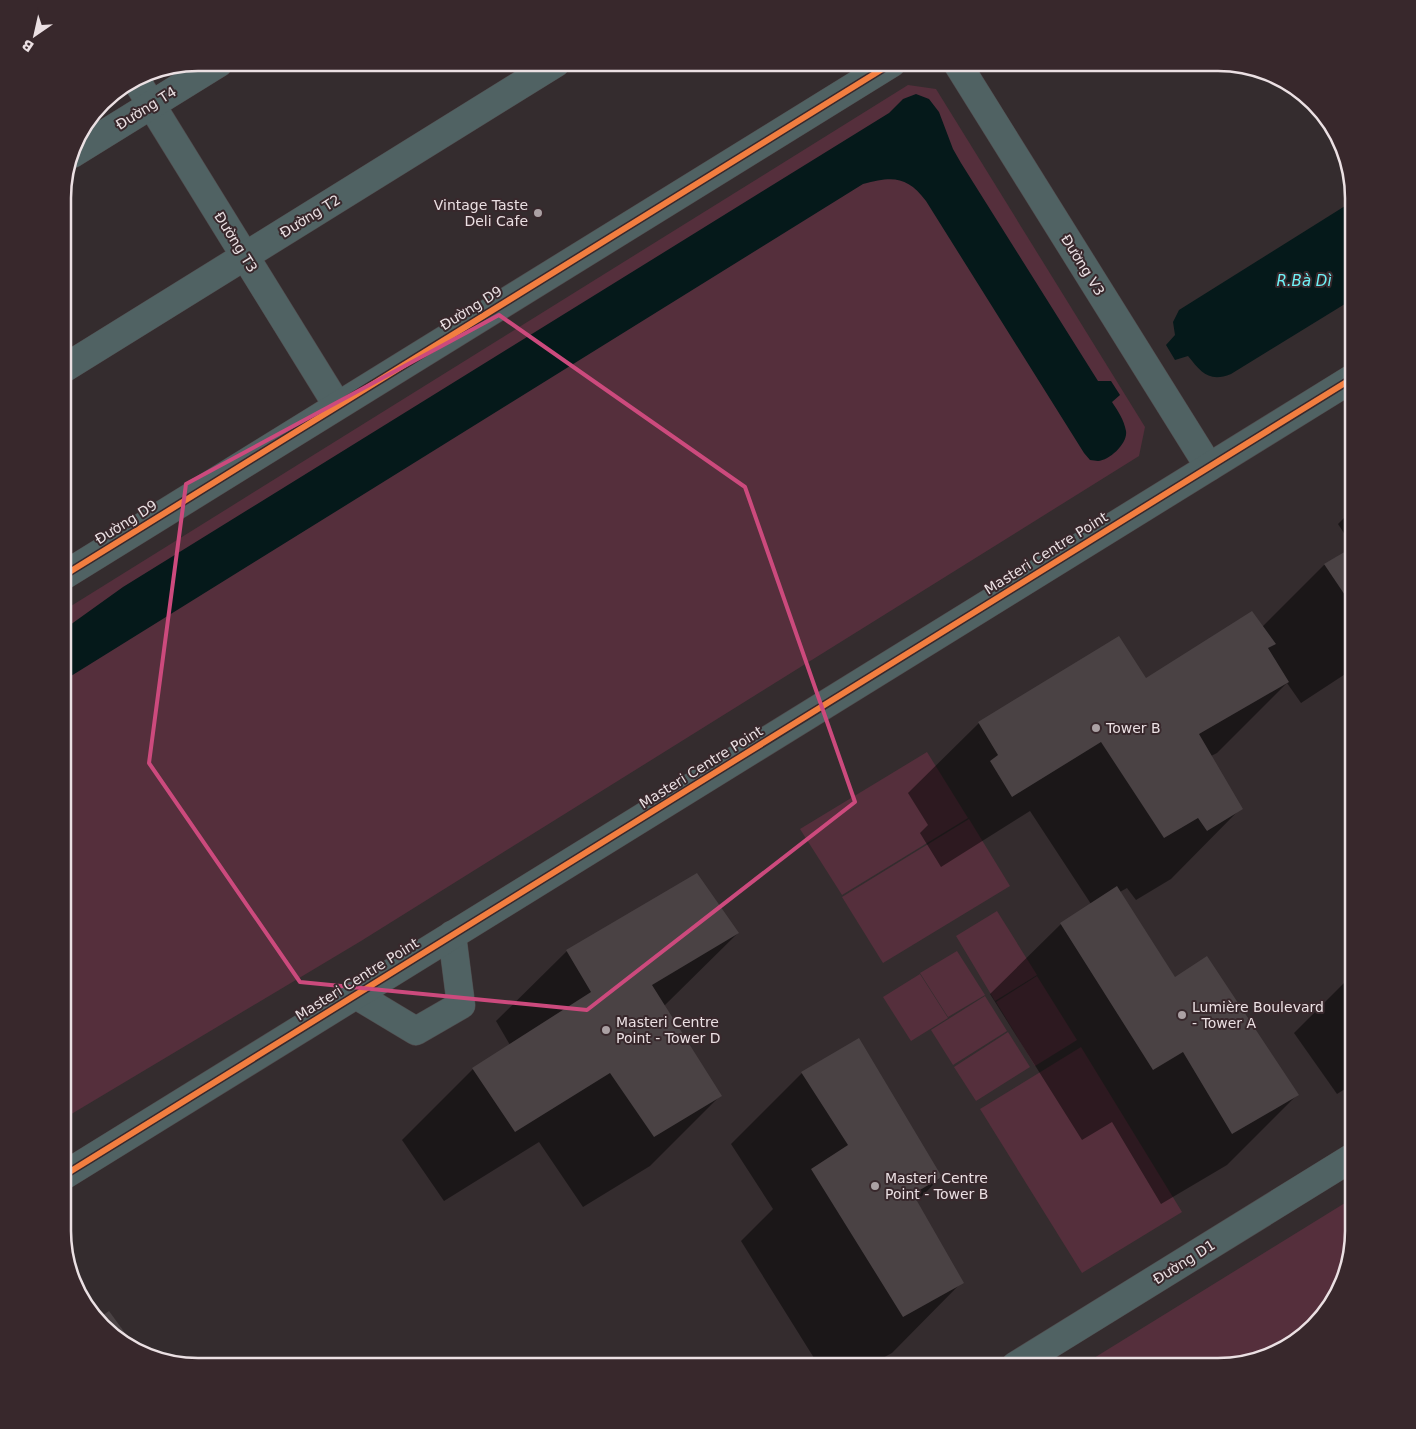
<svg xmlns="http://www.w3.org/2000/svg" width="1416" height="1429" font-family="'DejaVu Sans',sans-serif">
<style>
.green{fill:#552f3c}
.water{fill:#05191a}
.shadow{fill:#0007}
.building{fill:#4a4244}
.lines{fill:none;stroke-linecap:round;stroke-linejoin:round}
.minor-casing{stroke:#504a4c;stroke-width:29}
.minor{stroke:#506263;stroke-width:28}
.cycleway-casing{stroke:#38282c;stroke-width:9}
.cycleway{stroke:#f27e40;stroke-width:6}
.marked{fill:none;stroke:#cc4a7d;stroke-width:4;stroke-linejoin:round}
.poi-dot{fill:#aba1a4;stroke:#38282c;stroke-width:2}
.labels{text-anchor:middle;stroke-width:4;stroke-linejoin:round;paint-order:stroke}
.street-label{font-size:14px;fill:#ebe0e3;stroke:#38282c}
.poi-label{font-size:14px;fill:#ebe0e3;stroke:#38282c;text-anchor:start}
.water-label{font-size:15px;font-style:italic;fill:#6ff1f6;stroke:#38282c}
.rim{fill:none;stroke:#ebe0e3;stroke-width:2.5}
</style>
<rect width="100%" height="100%" fill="#342c2e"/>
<!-- green -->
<g class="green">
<path d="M908,85l28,4 209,338 -6,29 -778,485 -298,178v-508z"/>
<path d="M927,752l41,66 -126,77 -42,-66z"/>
<path d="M969,819l41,67 -127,77 -41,-66z"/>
<path d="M997,911l40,64 -42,26 -39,-65z"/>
<path d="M957,951l28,44 -37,22 -28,-44z"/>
<path d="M920,974l28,44 -37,23 -28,-44z"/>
<path d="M1037,976l40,64 -42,26 -39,-64z"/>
<path d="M985,996l22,35 -54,34 -22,-35z"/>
<path d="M1008,1032l22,35 -54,34 -22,-34z"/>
<path d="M1081,1047l101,165 -100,61 -102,-164z"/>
<path d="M1353,1198v32l-13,60 -33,43 -38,23 -51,10h-137z"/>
</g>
<!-- water -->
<g class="water">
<path d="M916,94l13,5 10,13 14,37 8,14 137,218h13l9,14 -8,7c6,9 12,18 14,29 2,12 -16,29 -28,30 -3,0 -5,-1 -8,-1l-6,-7 -158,-252c-19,-25 -33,-25 -63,-17l-800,497v-51l60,-43 766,-474 14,-14z"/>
<path d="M1353,201v98l-122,75c-22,9 -30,-2 -43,-18l-13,4 -9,-15 9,-10 -2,-13 6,-12z"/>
</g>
<!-- shadow -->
<g class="shadow">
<path d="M1353,509v38l-15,-23z"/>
<path d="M1353,548v121l-52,34 -14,-20 -70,70 -6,3 30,52 -70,71 -35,21 -9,-12 -7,4 55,87 123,115 -71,71 -66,39 -49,-82 -30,18 -92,-146 71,-70 30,-20 -61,-93 -89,56 -21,-34 8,-8 -20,-32 71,-70 167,-43 116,-53 62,-62z"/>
<path d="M738,933l-74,73 56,90 -70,70 -67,41 -44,-65 -95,59 -42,-61 71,-71 37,-24 -14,-24 71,-70z"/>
<path d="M1353,974v110l-16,10 -43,-61z"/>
<path d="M802,1073l139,104 -25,25 46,80 -70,71 -24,13h-49l-78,-125 32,-32 -42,-65z"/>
</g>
<!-- building -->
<g class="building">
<path d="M1353,547v60l-29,-43z"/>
<path d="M1252,611l24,33 -8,4 21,34 -90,52 44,75 -36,22 -9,-13 -34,20 -63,-96 -89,55 -22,-36 8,-6 -20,-33 141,-86 27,42z"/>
<path d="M697,873l42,60 -87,52 70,111 -68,41 -44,-64 -95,59 -43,-64 119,-76 -25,-42z"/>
<path d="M1117,886l58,91 32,-21 92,139 -67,39 -49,-82 -30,18 -93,-147z"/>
<path d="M859,1038l83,139 -29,17 51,89 -61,34 -92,-148 37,-24 -47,-73z"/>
<path d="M109,1311l24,33 -3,2 -34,-26z"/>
</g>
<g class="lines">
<!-- minor casing -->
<g class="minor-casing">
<g id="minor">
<path d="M957,63l252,404"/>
<path d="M136,80l201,325"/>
<path d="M72,154l147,-91"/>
<path d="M63,369l493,-306"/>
<path d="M63,576l829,-513"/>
<path d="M356,995l60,36 45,-26 -9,-70"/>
<path d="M63,1176l1290,-798"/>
<path d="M1015,1366l338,-209"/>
</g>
</g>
<!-- minor -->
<use href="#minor" class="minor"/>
<!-- cycleway casing -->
<g class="cycleway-casing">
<g id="cycleway">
<path d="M63,576l829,-513"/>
<path d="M63,1176l1290,-798"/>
</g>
</g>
<!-- cycleway -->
<use href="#cycleway" class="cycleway"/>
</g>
<!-- marked area -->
<path class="marked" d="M499,315l246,172 110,315 -268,208 -287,-28 -151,-219 37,-279z"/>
<!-- markers -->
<g class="poi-dot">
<circle cx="538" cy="213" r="5"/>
<circle cx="1096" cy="728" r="5"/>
<circle cx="1182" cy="1015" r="5"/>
<circle cx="606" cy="1030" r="5"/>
<circle cx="875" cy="1186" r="5"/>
</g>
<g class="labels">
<!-- street labels -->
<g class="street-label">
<text transform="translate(146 108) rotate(-32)" y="5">Đường T4</text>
<text transform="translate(310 216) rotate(-32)" y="5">Đường T2</text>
<text transform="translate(236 242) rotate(58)" y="5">Đường T3</text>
<text transform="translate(1083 265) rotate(58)" y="5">Đường V3</text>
<text transform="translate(471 308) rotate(-32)" y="5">Đường D9</text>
<text transform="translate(126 522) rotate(-32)" y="5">Đường D9</text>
<text transform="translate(1046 553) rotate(-32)" y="5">Masteri Centre Point</text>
<text transform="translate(701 767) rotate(-32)" y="5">Masteri Centre Point</text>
<text transform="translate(357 979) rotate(-32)" y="5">Masteri Centre Point</text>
<text transform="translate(1184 1262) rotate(-32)" y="5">Đường D1</text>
</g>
<!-- poi labels -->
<g class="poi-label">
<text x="528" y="210" text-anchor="end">Vintage Taste<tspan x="528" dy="16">Deli Cafe</tspan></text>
<text x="1106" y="733">Tower B</text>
<text x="1192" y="1012">Lumière Boulevard<tspan x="1192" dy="16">- Tower A</tspan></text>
<text x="616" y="1027">Masteri Centre<tspan x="616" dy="16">Point - Tower D</tspan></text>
<text x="885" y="1183">Masteri Centre<tspan x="885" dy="16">Point - Tower B</tspan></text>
</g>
<!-- water labels -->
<g class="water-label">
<text x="1304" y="286">R.Bà Dì</text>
</g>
</g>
<!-- crop -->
<path d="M0 0H1416V1429H0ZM198 71H1218A127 127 0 0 1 1345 198V1231A127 127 0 0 1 1218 1358H198A127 127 0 0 1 71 1231V198A127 127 0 0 1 198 71Z" fill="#38282c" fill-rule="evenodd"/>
<path class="rim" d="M198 71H1218A127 127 0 0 1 1345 198V1231A127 127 0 0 1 1218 1358H198A127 127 0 0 1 71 1231V198A127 127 0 0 1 198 71Z"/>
<!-- north arrow -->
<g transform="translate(35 35) rotate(214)" stroke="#38282c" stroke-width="4" paint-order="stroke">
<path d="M0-4L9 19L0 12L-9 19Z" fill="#ebe0e3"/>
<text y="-8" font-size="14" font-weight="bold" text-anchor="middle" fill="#ebe0e3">B</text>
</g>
</svg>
